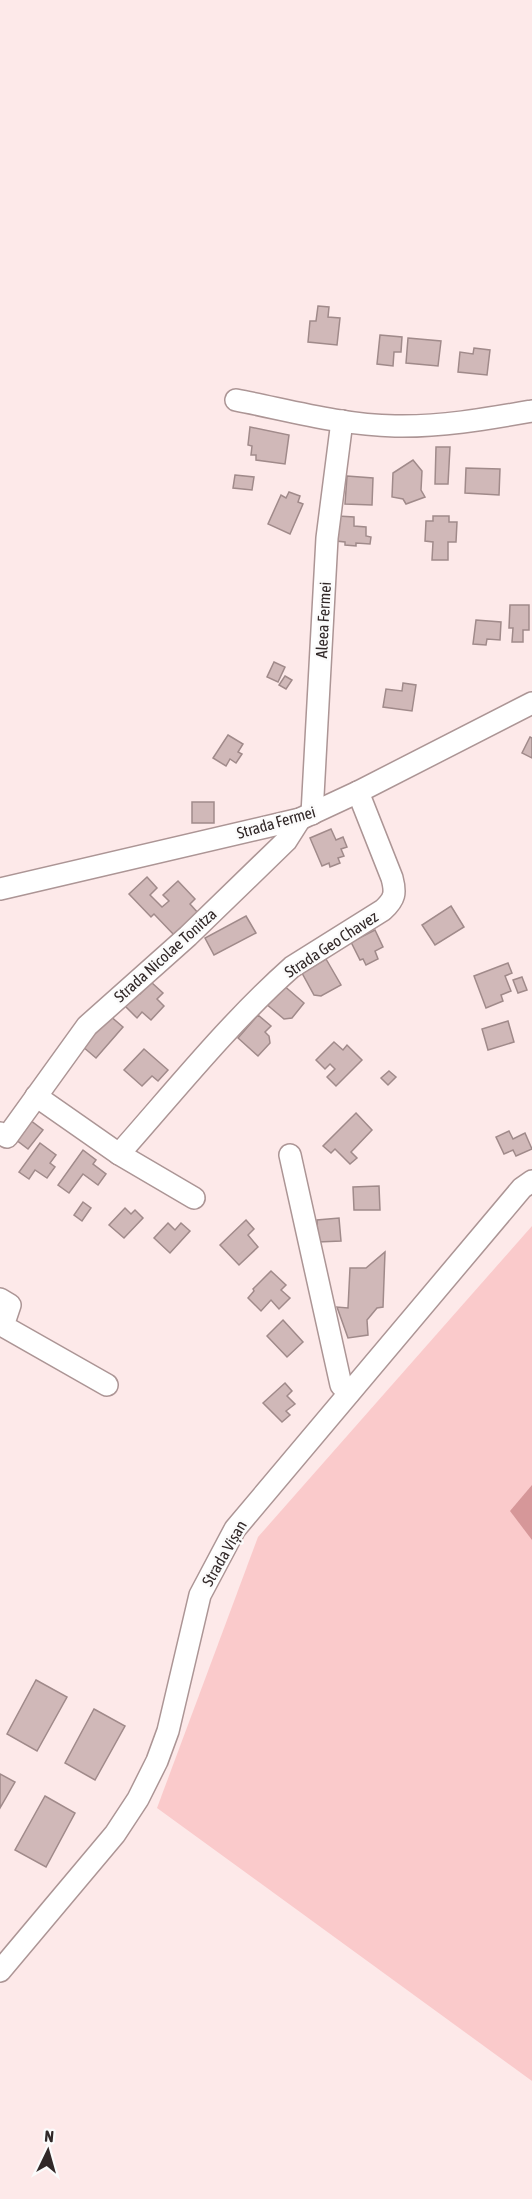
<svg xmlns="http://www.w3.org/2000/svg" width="532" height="2199" font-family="'Asap Condensed',sans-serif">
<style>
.green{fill:#facacb}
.water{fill:#d69799}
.building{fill:#d0b8b8;stroke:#a08a8a;stroke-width:1.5}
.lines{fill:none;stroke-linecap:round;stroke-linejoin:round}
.minor-casing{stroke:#ac9595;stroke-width:24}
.minor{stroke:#fff;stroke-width:21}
.labels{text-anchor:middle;stroke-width:5;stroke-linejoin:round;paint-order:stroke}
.street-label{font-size:16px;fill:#312828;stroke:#fbfbfb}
</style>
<rect width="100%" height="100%" fill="#fde9e9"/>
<!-- green -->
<path class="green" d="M532,1226v855l-375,-273 101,-271z"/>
<!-- water -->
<path class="water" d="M532,1485v55l-22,-29z"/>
<!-- building -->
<g class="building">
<path d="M318,306l11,1 -1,10 12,1 -3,27 -29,-3 2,-21h6z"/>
<path d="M380,335l22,2 -1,15h-7l-1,14 -16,-2z"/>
<path d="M408,338l33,3 -3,25 -32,-3z"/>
<path d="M474,348l16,2 -3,25 -29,-3 2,-20 13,2z"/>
<path d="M250,427l39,8 -4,29 -29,-4v-5h-5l1,-9 -4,-1z"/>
<path d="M436,447h14l-2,37h-13z"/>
<path d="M413,460l9,11 -1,19 4,7 -19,7 -3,-5 -11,-2 1,-24z"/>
<path d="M466,468l34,1 -1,26 -34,-2z"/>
<path d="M235,475l19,2 -2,13 -19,-2z"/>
<path d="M347,476l26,2 -1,27 -27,-1z"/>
<path d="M289,492l11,4 -2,6 5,2 -13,30 -22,-10 13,-29 5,3z"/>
<path d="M338,516l16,1v9l12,1v9l5,1 -1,7 -14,-1v3l-11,-1v-3l-9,-1z"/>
<path d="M433,516h16v6h8l-1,20h-8v18h-16l1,-18 -8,-1 1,-20h7z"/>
<path d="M510,605h19v25h-6v12h-11l1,-14h-4z"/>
<path d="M476,620l25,2 -1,18 -13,-1 -1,6 -13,-1z"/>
<path d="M274,662l11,5 -7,15 -11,-5z"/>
<path d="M285,676l7,4 -6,9 -7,-4z"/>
<path d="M403,683l13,2 -4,26 -29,-4 3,-18 16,2z"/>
<path d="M228,735l15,9 -5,8 4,2 -6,9 -6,-4 -4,7 -13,-8z"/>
<path d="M530,737l2,1v20l-10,-5z"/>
<rect x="192" y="802" width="22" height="21"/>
<path d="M331,829l5,11 7,-3 4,10 -6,2 3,7 -6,2 2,5 -10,4 -1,-4 -7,3 -12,-28z"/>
<path d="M147,877l10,11 -7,7 12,12 7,-6 -6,-6 15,-14 17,18 -5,5 9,10 -24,22 -21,-22 -3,3 -22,-23z"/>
<path d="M451,906l13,21 -29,18 -13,-20z"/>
<path d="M246,916l10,17 -42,22 -9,-17z"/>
<path d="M375,930l8,17 -8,4 3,8 -12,6 -3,-6 -3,1 -9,-18z"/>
<path d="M326,959l15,26 -20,11 -7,-1 -12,-22z"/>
<path d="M508,963l4,10 -7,3 6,15 -10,4 2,6 -17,7 -12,-32z"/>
<path d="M522,977l5,13 -9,3 -5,-13z"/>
<path d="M151,982l12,11 -6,6 7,7 -13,14 -9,-8 -5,6 -15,-15 13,-14 5,5z"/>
<path d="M282,984l22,19 -12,15 -8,1 -19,-16z"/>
<path d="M109,1015l14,12 -27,31 -14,-12z"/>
<path d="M258,1015l13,11 -6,6 4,4 1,7 -12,13 -20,-18z"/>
<path d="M508,1021l6,21 -26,8 -6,-21z"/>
<path d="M334,1042l9,8 4,-5 15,15 -26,26 -9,-9 8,-8 -5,-5 -5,5 -9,-9z"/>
<path d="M144,1049l24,21 -10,11 -6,-5 -10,10 -18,-16z"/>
<path d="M389,1071l7,6 -8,8 -7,-7z"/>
<path d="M356,1113l16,17 -21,22 6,6 -7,6 -15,-15 -4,4 -8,-7z"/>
<path d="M26,1117l17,13 -15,19 -17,-13z"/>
<path d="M509,1131l4,8 12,-6 7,16 -16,7 -3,-6 -9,4 -8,-17z"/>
<path d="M40,1143l16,12 -6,8 5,4 -8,11 -12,-8 -6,9 -10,-7z"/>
<path d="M83,1150l13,10 -3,4 13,10 -8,11 -15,-11 -14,19 -11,-8z"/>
<path d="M379,1186l1,24h-26l-1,-23z"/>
<path d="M83,1202l8,6 -9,13 -8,-6z"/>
<path d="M125,1208l6,6 4,-4 8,8 -19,20 -15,-13z"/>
<path d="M339,1218l2,23 -23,1 -1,-22z"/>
<path d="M246,1220l8,9 -6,6 10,12 -19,18 -19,-20z"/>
<path d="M168,1223l7,7 6,-7 9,8 -20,22 -16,-15z"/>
<path d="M385,1252l-2,55 -6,1 -10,12 1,15 -20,3 -11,-31 11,1 2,-40h16z"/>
<path d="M271,1271l15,14 -5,5 9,8 -11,11 -8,-9 -10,11 -13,-13 6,-7 -1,-2z"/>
<path d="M283,1320l20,22 -16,15 -20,-21z"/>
<path d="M285,1383l7,8 -5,5 8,8 -9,7 4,4 -8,7 -19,-19z"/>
<path d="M36,1680l31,17 -30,54 -30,-17z"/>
<path d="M94,1709l31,17 -30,54 -30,-17z"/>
<path d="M0,1774l15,8 -15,26z"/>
<path d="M45,1796l30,17 -29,54 -31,-17z"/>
</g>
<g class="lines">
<!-- minor casing -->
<g class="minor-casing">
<g id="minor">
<path d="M236,400c52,10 105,25 159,26 46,1 91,-7 137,-15"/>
<path d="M312,814l15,-276 15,-117"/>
<path d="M0,889l300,-70 58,-27 174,-89"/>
<path d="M36,1096l83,58 75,44"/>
<path d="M0,1133l7,4 80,-111 101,-90 98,-95 14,-22"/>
<path d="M119,1154c55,-62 111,-132 173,-187l91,-57c12,-11 13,-17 9,-32l-34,-86"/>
<path d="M290,1155l51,230 8,8"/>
<path d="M0,1299l10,6 -7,21 104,59"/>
<path d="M0,1971l115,-137 23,-35 19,-38 11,-30 32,-136 35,-66 287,-341 10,-7"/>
</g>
</g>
<!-- minor -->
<use href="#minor" class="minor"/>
</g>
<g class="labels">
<!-- street labels -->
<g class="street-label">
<text transform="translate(323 620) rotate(-87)" y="6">Aleea Fermei</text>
<text transform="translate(276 822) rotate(-16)" y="6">Strada Fermei</text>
<text transform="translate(331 944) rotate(-33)" y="6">Strada Geo Chavez</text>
<text transform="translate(165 955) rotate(-42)" y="6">Strada Nicolae Tonitza</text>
<text transform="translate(224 1553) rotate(-60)" y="6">Strada Vișan</text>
</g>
</g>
<!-- north arrow -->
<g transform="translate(48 2151) rotate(5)" stroke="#fbfbfb" stroke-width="4.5" paint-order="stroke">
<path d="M0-4.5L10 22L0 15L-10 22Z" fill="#312828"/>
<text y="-9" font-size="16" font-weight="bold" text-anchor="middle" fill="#312828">N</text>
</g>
</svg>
